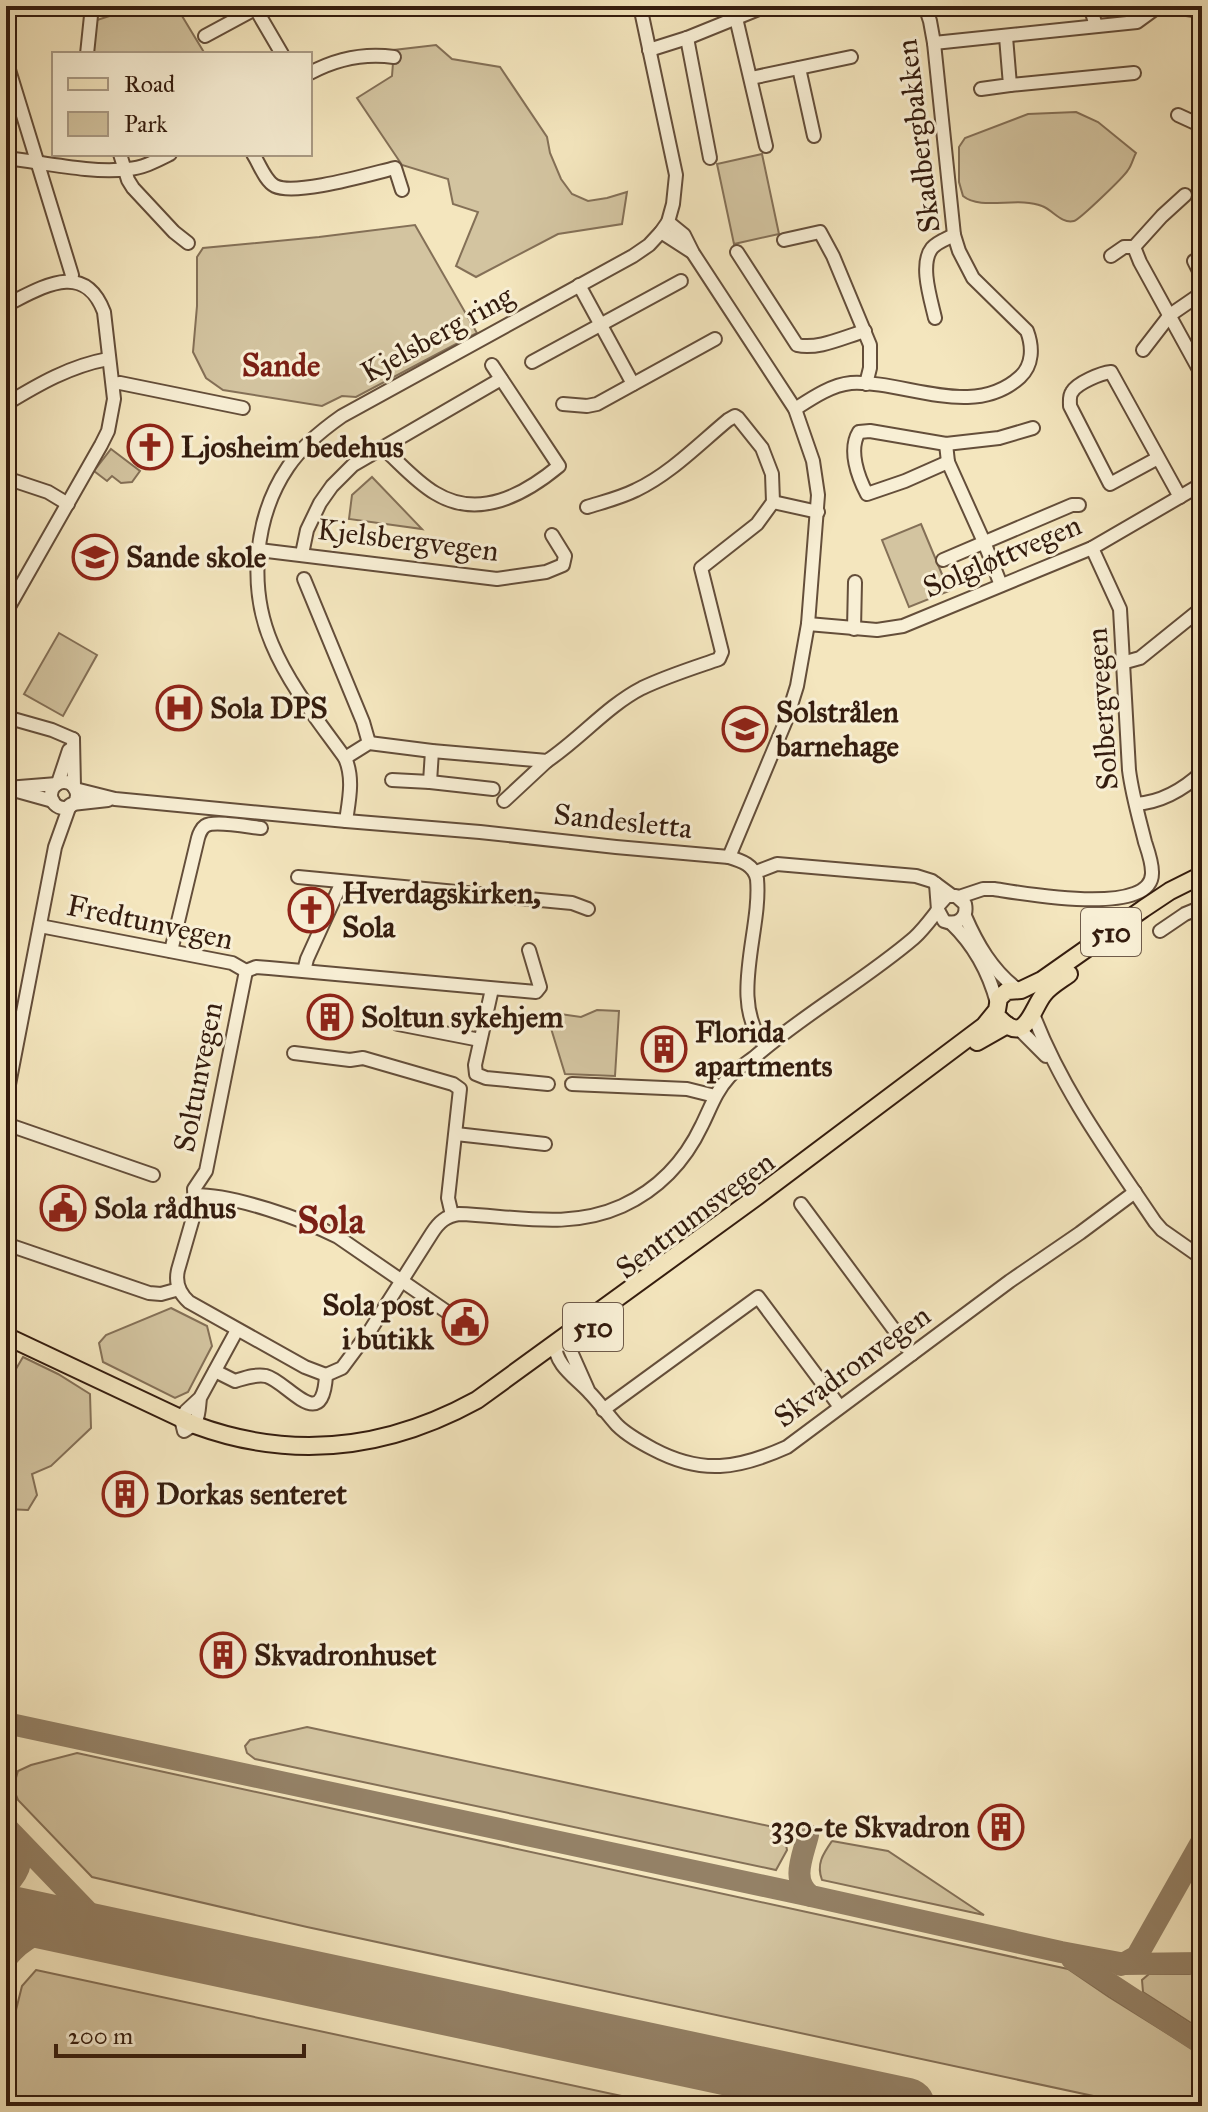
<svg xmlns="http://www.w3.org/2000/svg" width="1208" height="2112" font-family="'IM FELL Great Primer',serif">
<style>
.green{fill:#d3c4a0;stroke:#847057;stroke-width:2}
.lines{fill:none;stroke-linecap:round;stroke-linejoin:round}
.taxiway{stroke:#948166;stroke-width:22}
.runway{stroke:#948166;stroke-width:56}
.minor-casing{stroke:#644e3a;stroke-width:16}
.major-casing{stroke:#341c0e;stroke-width:20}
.minor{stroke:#f8efd5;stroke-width:12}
.major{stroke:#f4e6be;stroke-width:16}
.labels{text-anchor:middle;stroke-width:6;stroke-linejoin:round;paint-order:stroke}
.shield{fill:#f8efd5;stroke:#6f5b4a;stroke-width:2}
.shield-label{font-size:28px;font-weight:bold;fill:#341c0e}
.street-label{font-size:30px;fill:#341c0e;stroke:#f8efd5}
.poi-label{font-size:30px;font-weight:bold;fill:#341c0e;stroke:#f8efd5;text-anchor:start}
.neighbourhood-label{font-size:32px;font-weight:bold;fill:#7a1f14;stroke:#f8efd5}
.district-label{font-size:38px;font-weight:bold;fill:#7a1f14;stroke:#f8efd5}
</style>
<rect width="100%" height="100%" fill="#f4e6be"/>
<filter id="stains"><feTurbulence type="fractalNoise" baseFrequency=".0025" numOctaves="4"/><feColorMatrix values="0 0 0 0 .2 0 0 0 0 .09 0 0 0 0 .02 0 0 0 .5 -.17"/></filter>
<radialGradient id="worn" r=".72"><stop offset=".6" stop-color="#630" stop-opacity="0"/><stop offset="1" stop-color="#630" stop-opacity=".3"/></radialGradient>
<!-- green -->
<g class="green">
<path d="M140,6h36l29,48h-113l2,-33z"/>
<path d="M436,45l16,14 48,8 47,70 3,16 11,26 11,15 16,7 19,-3 20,-6 -5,32 -64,10 -82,43 -20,-11 22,-54 -25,-8 -5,-25 -46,-14 -45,-67 35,-22 2,-26z"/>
<path d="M1076,112l22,10 38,31c-3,5 -4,12 -8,17 -4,7 -49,50 -54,51 -13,3 -21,-11 -32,-15 -24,-10 -61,5 -79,-10l-4,-14v-35l6,-9 63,-24z"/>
<path d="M762,154l17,80 -45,10 -17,-80z"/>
<path d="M415,225l62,108 -121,64 -14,-1 -20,10 -99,-16 -17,-12 -13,-26 4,-46v-49l6,-9 116,-11z"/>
<path d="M111,449l29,22 -8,11 -11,1 -9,-7 -5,5 -13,-10z"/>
<path d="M372,477l50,52 -73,-10 3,-24z"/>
<path d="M921,524l28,67 -40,16 -27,-67z"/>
<path d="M59,633l38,22 -34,61 -39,-22z"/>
<path d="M597,1010l22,1 -4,65 -50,-2 -19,-62 35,5z"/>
<path d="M171,1308l36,18 5,20 -24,46 -13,6 -72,-36 -4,-19 7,-8z"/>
<path d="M23,1357l35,17 32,20 1,34 -40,38 -19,8 5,21 -9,15 -22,-1v-123z"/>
<path d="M307,1727l476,102 4,21 -11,20 -521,-111 -8,-6 -2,-7 5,-6z"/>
<path d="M77,1753l991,216 41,28 93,58v51h-62l-833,-179 -215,-50 -74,-77 -5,-12 5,-17 13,-6z"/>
<path d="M832,1841l56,10 96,64 -162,-35c-6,-16 1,-26 10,-39z"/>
<path d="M36,1970l632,136h-662v-40l6,-40 10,-40z"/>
<path d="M1202,1972v58l-59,-38 -1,-12 7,-6h40z"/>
</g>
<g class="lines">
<!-- taxiway -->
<g class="taxiway">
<path d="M6,1723l805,173"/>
<path d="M6,1827l104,108"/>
<path d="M808,1835c-5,21 -18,46 3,61l250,56 64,12 77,-1"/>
<path d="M6,1886c16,-16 19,-30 8,-50"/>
<path d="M6,1959c19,-24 45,-34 75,-30"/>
<path d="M1072,1959l130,85"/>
<path d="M1121,1965l16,-9 65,-115"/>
</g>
<!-- runway -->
<path class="runway" d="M6,1913l901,193"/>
<!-- minor casing -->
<g class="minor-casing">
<g id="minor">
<path d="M254,6l28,48"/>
<path d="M1090,6l6,20"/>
<path d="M1166,6l35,5"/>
<path d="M736,18l30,128"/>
<path d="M205,36l50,-27"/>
<path d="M687,38l23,120"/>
<path d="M934,43l203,-21 22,-16"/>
<path d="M649,50l38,-12 79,-32"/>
<path d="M87,54l5,-48"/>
<path d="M6,60l66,215"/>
<path d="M799,68l15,68"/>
<path d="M310,73c26,-14 55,-20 84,-16"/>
<path d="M751,78l100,-21"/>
<path d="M1010,85l124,-12"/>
<path d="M981,89l29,-4 -4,-48"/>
<path d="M1178,115l24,11"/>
<path d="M120,154l8,26 5,8 41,44 14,11"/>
<path d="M253,154c6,9 12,27 22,32 21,10 95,-12 120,-18l7,22"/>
<path d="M6,158c36,4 87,16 122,11 15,-1 28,-8 42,-15"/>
<path d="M668,222l16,13 9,18 102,156 18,52 5,34 -10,129 -11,62 -10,32 -58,139"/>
<path d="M661,232l31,20"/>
<path d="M784,240l36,-8 13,24 37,89v23l-4,16"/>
<path d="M1134,247l6,15 62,113"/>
<path d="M737,252l60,93c21,5 47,-8 68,-14"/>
<path d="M1111,256l13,-9h10l28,-31 23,-21"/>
<path d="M1194,261l8,16"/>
<path d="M579,285l54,99"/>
<path d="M6,305c35,-17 78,-46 98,7l10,87 -6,32 -7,14 -95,167"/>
<path d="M935,318c-4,-18 -16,-54 -3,-70 5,-6 14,-9 22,-13"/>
<path d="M1143,350l27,-35 32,-22"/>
<path d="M532,362l149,-81"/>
<path d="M113,384l7,-1 123,25"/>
<path d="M6,404c33,-20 64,-38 102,-45"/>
<path d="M563,404l24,2 10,-2 118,-65"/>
<path d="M795,409c17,-11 36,-24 56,-26 54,-3 122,37 169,-6 13,-12 13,-30 7,-46l-54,-53 -14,-27 -5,-16 -20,-192 -4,-22 -5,-15"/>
<path d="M946,444l2,18 36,80 17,43"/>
<path d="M383,448c17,15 32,33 52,45 44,27 89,2 124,-27l-67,-101"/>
<path d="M1158,458l-48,26 -40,-78c0,-6 -1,-10 2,-14 5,-9 29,-19 39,-20l69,125"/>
<path d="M948,462l-43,19 -38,13c-9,-17 -19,-44 -8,-62l11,-1 76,13 53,-6 34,-10"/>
<path d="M6,478l42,14 20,12"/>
<path d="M773,502l45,10"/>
<path d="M259,550l238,29 49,-7 17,-7 2,-9 -13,-21"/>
<path d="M302,554l5,-24 13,-27 12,-17 21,-21 148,-86"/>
<path d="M943,560l129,-55h7"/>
<path d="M304,579l59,143 6,21"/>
<path d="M808,624l69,6 26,-4 189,-78 110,-64"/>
<path d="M854,629l1,-47"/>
<path d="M1122,663l18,-5 62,-50"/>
<path d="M6,717l46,13 21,9"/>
<path d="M73,739l1,48"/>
<path d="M345,758l24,-15 63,8 115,10c33,-22 60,-55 95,-73 25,-12 51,-20 77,-29l3,-7 -21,-84 56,-44 16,-22 -1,-28 -10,-26 -24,-30 -3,-2 -7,4c-29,24 -58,54 -92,70 -16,8 -33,12 -49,17"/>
<path d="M392,780l38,2 63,7"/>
<path d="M430,782l2,-31"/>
<circle cx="64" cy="795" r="13"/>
<path d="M58,783l11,-33"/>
<path d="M7,788l50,-4"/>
<path d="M75,789l40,10 231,22 134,11 136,15 113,10c13,4 25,8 28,22 5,53 -30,123 9,168"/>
<path d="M17,791l36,10"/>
<path d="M504,801l43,-40"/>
<path d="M72,804l36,-4"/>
<path d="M1136,804c26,-2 47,-14 66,-32"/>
<path d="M346,821c3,-21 8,-43 -1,-63 -26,-36 -56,-73 -73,-114 -24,-56 -18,-127 16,-177 14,-21 34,-37 54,-51l291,-160 16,-11 12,-13 7,-10 5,-18 3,-29 -36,-169"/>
<path d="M756,872l21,-8 139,12 16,5 19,14"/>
<path d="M298,877l274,26 16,6"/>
<path d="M936,884l2,26 6,11c13,5 24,-3 21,-17l-9,-8h-9l-8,9"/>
<path d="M959,897l24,-8h11c27,4 160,29 158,-17 0,-10 -4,-21 -7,-30 -6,-24 -13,-48 -16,-72l-9,-161 -28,-61"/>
<path d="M965,916c12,28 27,54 52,73"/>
<path d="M951,923c23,22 38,50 46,80"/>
<path d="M40,926l192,37 14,8"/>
<path d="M1160,931l25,-17 17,-7"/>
<path d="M171,951l27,-113c1,-4 4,-10 7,-12 9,-6 45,1 56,2"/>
<path d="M246,971l-40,200 -12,18 1,22 -17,59c-3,13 2,24 11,32l116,65 21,8"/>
<path d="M246,971l10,-4 13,1 267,24 4,-5 -11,-37"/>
<path d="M304,971l3,-12 35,-77"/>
<path d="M492,989l-17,76 1,9 10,4 62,6"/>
<path d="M1033,1014c29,76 77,141 122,208l7,8 40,28"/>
<path d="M398,1024l82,16"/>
<path d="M1017,1027l29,29"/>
<path d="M294,1053l56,7 13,-2 90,26 7,5 -12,109 4,17"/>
<path d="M572,1084l115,5 28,7"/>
<path d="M6,1100l49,-253 15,-42"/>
<path d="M6,1124l147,51"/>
<path d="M456,1134l89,10"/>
<path d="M195,1195c39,0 108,24 143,42l112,77"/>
<path d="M801,1204l111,150"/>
<path d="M6,1244l143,49 12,1 18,-5"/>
<path d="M215,1371l20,10c10,-3 20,-7 31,-5 21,5 57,60 60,-1"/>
<path d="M326,1375l16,-7 29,-39 61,-96c7,-11 14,-17 27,-19 56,2 110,16 163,-8 37,-17 63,-45 80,-81 8,-16 14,-34 27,-48 8,-9 19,-14 28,-22 50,-43 108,-75 157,-117 9,-8 17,-19 24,-28"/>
<path d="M588,1390l-20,-45 -13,-1c0,21 20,33 34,48 10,10 18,22 28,33 10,10 23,17 36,24 49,26 85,20 134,-2l223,-166 70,-48 55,-41"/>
<path d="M200,1398c-2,17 0,24 -16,33l-3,-12 5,-8 14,-13 37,-68"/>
<path d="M603,1410l155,-113 82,110"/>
</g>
</g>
<!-- major casing -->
<g class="major-casing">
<g id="major">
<path d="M1000,1019c26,27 32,-11 44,-25 6,-8 17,-14 25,-20"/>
<path d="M977,1042l30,-17"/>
<path d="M6,1336l189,89c98,36 191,25 282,-25l278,-202 229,-172 13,-16 2,-12 8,-7 14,-1 21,-10 101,-71 27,-18 32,-16"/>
</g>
</g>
<!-- minor -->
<use href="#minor" class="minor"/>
<!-- major -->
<use href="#major" class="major"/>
</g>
<!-- icons -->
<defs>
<g id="church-ring" transform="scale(2.3)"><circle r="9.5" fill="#f8efd5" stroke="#8f2418" stroke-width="1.5"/><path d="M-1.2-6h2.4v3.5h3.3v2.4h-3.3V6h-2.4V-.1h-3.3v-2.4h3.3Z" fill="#8f2418"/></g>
<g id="school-ring" transform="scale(2.3)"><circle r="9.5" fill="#f8efd5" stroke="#8f2418" stroke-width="1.5"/><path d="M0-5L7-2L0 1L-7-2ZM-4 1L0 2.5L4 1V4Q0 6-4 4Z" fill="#8f2418"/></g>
<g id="hospital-ring" transform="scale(2.3)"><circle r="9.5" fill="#f8efd5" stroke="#8f2418" stroke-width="1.5"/><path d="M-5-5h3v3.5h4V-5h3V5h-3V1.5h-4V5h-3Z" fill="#8f2418"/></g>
<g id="building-ring" transform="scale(2.3)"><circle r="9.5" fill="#f8efd5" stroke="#8f2418" stroke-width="1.5"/><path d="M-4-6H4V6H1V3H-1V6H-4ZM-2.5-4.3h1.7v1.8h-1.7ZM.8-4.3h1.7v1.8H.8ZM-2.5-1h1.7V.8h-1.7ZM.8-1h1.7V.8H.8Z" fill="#8f2418"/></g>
<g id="civic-ring" transform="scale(2.3)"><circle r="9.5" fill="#f8efd5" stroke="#8f2418" stroke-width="1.5"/><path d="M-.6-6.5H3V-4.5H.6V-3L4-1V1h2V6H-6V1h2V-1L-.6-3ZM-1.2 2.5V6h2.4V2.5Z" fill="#8f2418"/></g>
</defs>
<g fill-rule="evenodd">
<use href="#church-ring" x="150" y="447"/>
<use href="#school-ring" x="95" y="557"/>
<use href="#hospital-ring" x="179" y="708"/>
<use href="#school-ring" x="745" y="729"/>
<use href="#church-ring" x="311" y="910"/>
<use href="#building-ring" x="330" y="1017"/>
<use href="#building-ring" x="664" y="1049"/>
<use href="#civic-ring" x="63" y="1208"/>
<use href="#civic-ring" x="465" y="1322"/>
<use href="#building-ring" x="125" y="1494"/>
<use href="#building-ring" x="223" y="1655"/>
<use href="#building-ring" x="1001" y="1827"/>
</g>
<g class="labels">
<!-- shield labels -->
<g class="shield">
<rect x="1081" y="908" width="60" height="48" rx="6"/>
<rect x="563" y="1303" width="60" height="48" rx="6"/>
</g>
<g class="shield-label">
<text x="1111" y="942">510</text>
<text x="593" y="1337">510</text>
</g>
<!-- street labels -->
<g class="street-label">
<text transform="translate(918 136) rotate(-97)" y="10">Skadbergbakken</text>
<text transform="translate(437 334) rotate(-29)" y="10">Kjelsberg ring</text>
<text transform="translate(408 540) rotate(7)" y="10">Kjelsbergvegen</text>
<text transform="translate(1002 556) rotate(-23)" y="10">Solgløttvegen</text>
<text transform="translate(1102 709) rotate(-94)" y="10">Solbergvegen</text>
<text transform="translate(623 821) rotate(6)" y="10">Sandesletta</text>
<text transform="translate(150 922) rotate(12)" y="10">Fredtunvegen</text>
<text transform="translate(198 1077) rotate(-79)" y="10">Soltunvegen</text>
<text transform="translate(695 1215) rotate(-37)" y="10">Sentrumsvegen</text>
<text transform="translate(852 1366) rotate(-36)" y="10">Skvadronvegen</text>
</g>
<!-- poi labels -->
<g class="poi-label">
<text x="181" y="457">Ljosheim bedehus</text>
<text x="126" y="567">Sande skole</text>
<text x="210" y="718">Sola DPS</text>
<text x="776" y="722">Solstrålen<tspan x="776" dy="34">barnehage</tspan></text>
<text x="342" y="903">Hverdagskirken,<tspan x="342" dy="34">Sola</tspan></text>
<text x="361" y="1027">Soltun sykehjem</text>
<text x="695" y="1042">Florida<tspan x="695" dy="34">apartments</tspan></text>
<text x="94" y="1218">Sola rådhus</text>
<text x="434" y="1315" text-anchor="end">Sola post<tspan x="434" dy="34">i butikk</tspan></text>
<text x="156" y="1504">Dorkas senteret</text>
<text x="254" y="1665">Skvadronhuset</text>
<text x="970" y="1837" text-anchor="end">330-te Skvadron</text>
</g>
<!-- neighbourhood labels -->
<g class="neighbourhood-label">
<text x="281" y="376">Sande</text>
</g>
<!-- district labels -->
<g class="district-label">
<text x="331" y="1233">Sola</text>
</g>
</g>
<!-- margin -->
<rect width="1208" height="2112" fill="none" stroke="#f4e6be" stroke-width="32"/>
<rect x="8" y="8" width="1192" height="2096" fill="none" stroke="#341c0e" stroke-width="4"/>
<rect x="16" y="16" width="1176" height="2080" fill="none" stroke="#341c0e" stroke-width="2"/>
<!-- legend -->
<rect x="52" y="52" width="260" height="104" fill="#f8efd5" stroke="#aa9b85" stroke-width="2"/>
<rect x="68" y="78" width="40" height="12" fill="#f4e6be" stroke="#aa9b85" stroke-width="2"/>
<text x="124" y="92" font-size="24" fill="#341c0e">Road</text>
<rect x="68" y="112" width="40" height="24" fill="#d3c4a0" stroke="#aa9b85" stroke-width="2"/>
<text x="124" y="132" font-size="24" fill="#341c0e">Park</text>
<!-- scale -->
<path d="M56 2044v12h248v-12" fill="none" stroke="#341c0e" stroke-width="4"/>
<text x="68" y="2044" font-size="24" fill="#341c0e" stroke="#f8efd5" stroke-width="6" paint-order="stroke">200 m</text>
<rect width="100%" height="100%" filter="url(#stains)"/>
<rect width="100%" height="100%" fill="url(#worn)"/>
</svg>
